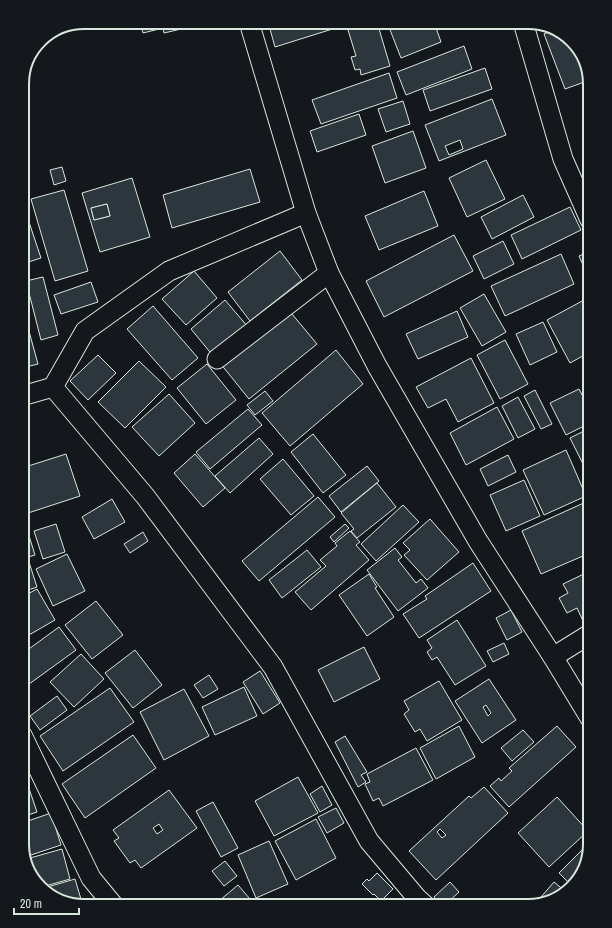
<svg xmlns="http://www.w3.org/2000/svg" width="612" height="928" font-family="'Archivo Narrow',sans-serif">
<style>
.building{fill:#2c363c;stroke:#d8e6dc;fill-rule:evenodd}
.lines{fill:none;stroke-linecap:round;stroke-linejoin:round}
.street-casing{stroke:#d8e6dc;stroke-width:21}
.street{stroke:#14181c;stroke-width:19}
.rim{fill:none;stroke:#d8e6dc;stroke-width:2}
</style>
<rect width="100%" height="100%" fill="#14181c"/>
<!-- building -->
<g class="building">
<path d="M140,22h49l-9,2 1,5 -17,4 -1,-5 -20,5z"/>
<path d="M268,22h73l1,4 -67,21z"/>
<path d="M373,22h4l13,44 -29,9 -1,-6 -5,1 -4,-13 5,-1 -8,-26z"/>
<path d="M387,22h47l7,20 -40,16z"/>
<path d="M555,29l4,1 15,15 13,36 -22,8 -21,-55z"/>
<path d="M464,46l8,23 -66,26 -9,-23z"/>
<path d="M485,68l7,21 -62,22 -7,-21z"/>
<path d="M389,73l8,25 -76,26 -9,-24z"/>
<path d="M492,99l14,36 -67,26 -14,-36zM460,140l3,9 -14,6 -4,-9z"/>
<path d="M403,101l7,23 -24,8 -8,-23z"/>
<path d="M359,114l7,21 -49,17 -7,-21z"/>
<path d="M413,131l13,37 -41,15 -13,-37z"/>
<path d="M486,160l19,39 -38,18 -18,-39z"/>
<path d="M62,167l4,14 -12,4 -4,-15z"/>
<path d="M250,169l10,33 -88,26 -9,-33z"/>
<path d="M132,178l18,59 -50,15 -18,-59zM107,204l3,12 -16,4 -3,-12z"/>
<path d="M64,190l24,81 -33,10 -24,-82z"/>
<path d="M424,191l14,35 -59,24 -14,-34z"/>
<path d="M523,195l11,22 -42,22 -11,-22z"/>
<path d="M107,204l3,12 -16,4 -3,-12z"/>
<path d="M22,207h2l17,51 -19,6z"/>
<path d="M570,207l11,23 -59,29 -11,-24z"/>
<path d="M454,235l19,36 -89,46 -18,-36z"/>
<path d="M503,241l11,23 -30,15 -11,-23z"/>
<path d="M280,251l22,29 -52,41 -22,-29z"/>
<path d="M590,251v20l-4,1 -7,-16z"/>
<path d="M561,254l13,30 -69,32 -14,-30z"/>
<path d="M194,271l23,27 -31,27 -24,-26z"/>
<path d="M43,277l15,58 -17,5 -15,-59z"/>
<path d="M91,282l7,20 -37,12 -7,-19z"/>
<path d="M590,289v14l-6,-11z"/>
<path d="M484,294l22,38 -24,14 -22,-38z"/>
<path d="M225,300l23,27 -34,30 -23,-28z"/>
<path d="M584,300l6,10v42l-20,11 -23,-43z"/>
<path d="M153,306l45,52 -26,22 -45,-51z"/>
<path d="M287,308l30,36 -68,55 -29,-36z"/>
<path d="M457,311l11,26 -50,22 -12,-25z"/>
<path d="M22,313h2l14,51 -16,4z"/>
<path d="M543,322l14,30 -27,13 -14,-31z"/>
<path d="M505,340l23,44 -28,15 -23,-44z"/>
<path d="M336,350l27,34 -73,62 -28,-33z"/>
<path d="M98,355l18,18 -28,27 -18,-19z"/>
<path d="M471,358l23,45 -36,19 -12,-23 -18,9 -12,-21z"/>
<path d="M139,361l27,26 -41,41 -27,-26z"/>
<path d="M207,364l29,36 -30,24 -29,-36z"/>
<path d="M579,389l11,21v13l-24,12 -16,-32z"/>
<path d="M535,390l17,34 -11,5 -17,-33z"/>
<path d="M265,391l8,10 -18,14 -8,-10z"/>
<path d="M169,394l26,29 -36,33 -27,-29z"/>
<path d="M518,397l17,32 -17,9 -16,-32z"/>
<path d="M497,407l17,32 -48,26 -16,-32z"/>
<path d="M248,409l14,16 -52,44 -14,-17z"/>
<path d="M590,428v48h-1l-19,-38z"/>
<path d="M313,434l33,41 -23,18 -32,-41z"/>
<path d="M259,438l14,16 -43,39 -15,-17z"/>
<path d="M566,450l20,46 -42,19 -21,-45z"/>
<path d="M66,454l14,42 -58,19v-47z"/>
<path d="M195,454l30,34 -22,19 -29,-34z"/>
<path d="M508,455l8,17 -28,14 -8,-17z"/>
<path d="M283,459l31,37 -23,19 -31,-36z"/>
<path d="M367,466l12,15 -38,31 -12,-16z"/>
<path d="M524,480l16,36 -34,15 -16,-36z"/>
<path d="M377,483l19,24 -39,31 -6,-7 3,-2 -13,-16z"/>
<path d="M318,497l17,20 -76,64 -17,-20z"/>
<path d="M112,499l13,23 -31,17 -12,-22z"/>
<path d="M588,501l2,4v48l-49,21 -19,-43z"/>
<path d="M403,505l16,17 -43,39 -15,-17z"/>
<path d="M430,519l29,33 -32,28 -23,-25 6,-5 -7,-7z"/>
<path d="M25,523l10,32 -13,4v-35z"/>
<path d="M56,524l9,28 -22,7 -9,-28z"/>
<path d="M345,524l4,4 -15,14 -4,-5z"/>
<path d="M350,531l10,11 -4,3 13,15 -58,50 -16,-18 31,-26 -6,-6 17,-14 -2,-3z"/>
<path d="M143,532l5,9 -18,12 -6,-9z"/>
<path d="M395,548l7,9 -4,3 18,23 5,-4 7,9 -30,23 -31,-41z"/>
<path d="M307,550l14,17 -39,31 -13,-18z"/>
<path d="M67,554l18,37 -32,15 -17,-37z"/>
<path d="M29,562l8,25 -15,5v-27z"/>
<path d="M473,563l18,28 -72,47 -16,-24 24,-15 -2,-3z"/>
<path d="M590,571v47l-7,3 -6,-13 -10,5 -8,-15 9,-5 -5,-9z"/>
<path d="M369,574l8,13 -2,1 19,29 -27,19 -28,-41z"/>
<path d="M37,589l18,31 -33,19v-42z"/>
<path d="M96,601l27,34 -31,24 -27,-34z"/>
<path d="M511,610l11,22 -15,8 -11,-22z"/>
<path d="M457,620l29,46 -31,19 -18,-28 -5,3 -5,-8 5,-4 -5,-8z"/>
<path d="M59,627l17,23 -51,37 -3,-4v-29z"/>
<path d="M504,643l5,11 -16,8 -6,-11z"/>
<path d="M364,647l16,32 -46,23 -16,-32z"/>
<path d="M135,650l27,35 -29,23 -28,-35z"/>
<path d="M81,654l23,25 -30,28 -24,-25z"/>
<path d="M260,671l20,32 -17,11 -20,-32z"/>
<path d="M209,675l9,14 -15,9 -9,-13z"/>
<path d="M489,679l27,41 -34,23 -27,-42zM486,705l5,8 -3,3 -5,-9z"/>
<path d="M439,681l23,39 -35,21 -7,-12 -5,3 -11,-18 5,-4 -5,-9z"/>
<path d="M244,687l13,29 -42,19 -13,-28z"/>
<path d="M110,688l24,34 -71,49 -23,-35z"/>
<path d="M184,689l25,47 -45,24 -24,-48z"/>
<path d="M57,696l10,14 -27,20 -10,-14z"/>
<path d="M459,726l16,31 -39,22 -16,-31z"/>
<path d="M557,726l19,21 -67,60 -19,-21 9,-8 2,3 11,-10 -3,-3z"/>
<path d="M523,730l11,12 -22,19 -11,-13z"/>
<path d="M133,735l23,33 -71,50 -23,-34z"/>
<path d="M345,736l22,36 -6,3 5,7 -8,5 -23,-45z"/>
<path d="M416,748l17,32 -50,26 -4,-8 -6,3 -8,-17 5,-2 -3,-8z"/>
<path d="M22,768l15,44 -15,5z"/>
<path d="M298,777l20,36 -44,23 -19,-35z"/>
<path d="M322,786l10,19 -12,7 -10,-18z"/>
<path d="M484,787l24,26 -72,67 -27,-29 60,-55 2,2zM440,829l6,6 -4,3 -5,-6z"/>
<path d="M169,790l28,38 -56,40 -6,-8 -5,3 -16,-22 5,-3 -6,-8zM159,824l4,6 -6,4 -4,-6z"/>
<path d="M557,797l31,34 -39,36 -31,-34z"/>
<path d="M213,802l25,46 -17,9 -25,-46z"/>
<path d="M336,808l8,15 -17,10 -9,-16z"/>
<path d="M51,813l10,32 -36,12 -3,-13v-21z"/>
<path d="M316,819l20,39 -40,22 -21,-39z"/>
<path d="M269,841l19,43 -32,14 -18,-43z"/>
<path d="M590,842l-8,33 -11,10 -12,-12z"/>
<path d="M62,849l8,30 -28,8 -12,-12 -4,-16 4,-1z"/>
<path d="M225,861l12,15 -13,10 -12,-15z"/>
<path d="M377,873l16,16 -12,12 -7,-7 -1,1 -11,-11 5,-5 2,2z"/>
<path d="M75,879l8,27 -30,-8 -9,-10z"/>
<path d="M450,882l9,10 -15,14h-2l-8,-9z"/>
<path d="M554,882l11,9 -6,7 -24,6z"/>
<path d="M238,885l18,21h-43z"/>
<path d="M384,900l3,6h-15z"/>
</g>
<g class="lines">
<!-- street casing -->
<g class="street-casing">
<g id="street">
<path d="M249,22l57,191 23,60 48,93 101,175 75,116 37,61"/>
<path d="M523,22l40,137 27,61"/>
<path d="M217,359l112,-86"/>
<path d="M53,387l92,109 128,171 96,174 48,57 9,8"/>
<path d="M22,396l31,-9 32,-56 84,-60 137,-58"/>
<path d="M553,657l37,-23"/>
<path d="M22,735l69,143 23,28"/>
</g>
</g>
<!-- street -->
<use href="#street" class="street"/>
</g>
<!-- crop -->
<path d="M0 0H612V928H0ZM84 29H528A55 55 0 0 1 583 84V844A55 55 0 0 1 528 899H84A55 55 0 0 1 29 844V84A55 55 0 0 1 84 29Z" fill="#14181c" fill-rule="evenodd"/>
<path class="rim" d="M84 29H528A55 55 0 0 1 583 84V844A55 55 0 0 1 528 899H84A55 55 0 0 1 29 844V84A55 55 0 0 1 84 29Z"/>
<!-- scale -->
<path d="M14 908v6h65v-6" fill="none" stroke="#d8e6dc" stroke-width="2"/>
<text x="20" y="908" font-size="12" fill="#d8e6dc" stroke="#14181c" stroke-width="3" paint-order="stroke">20 m</text>
</svg>
